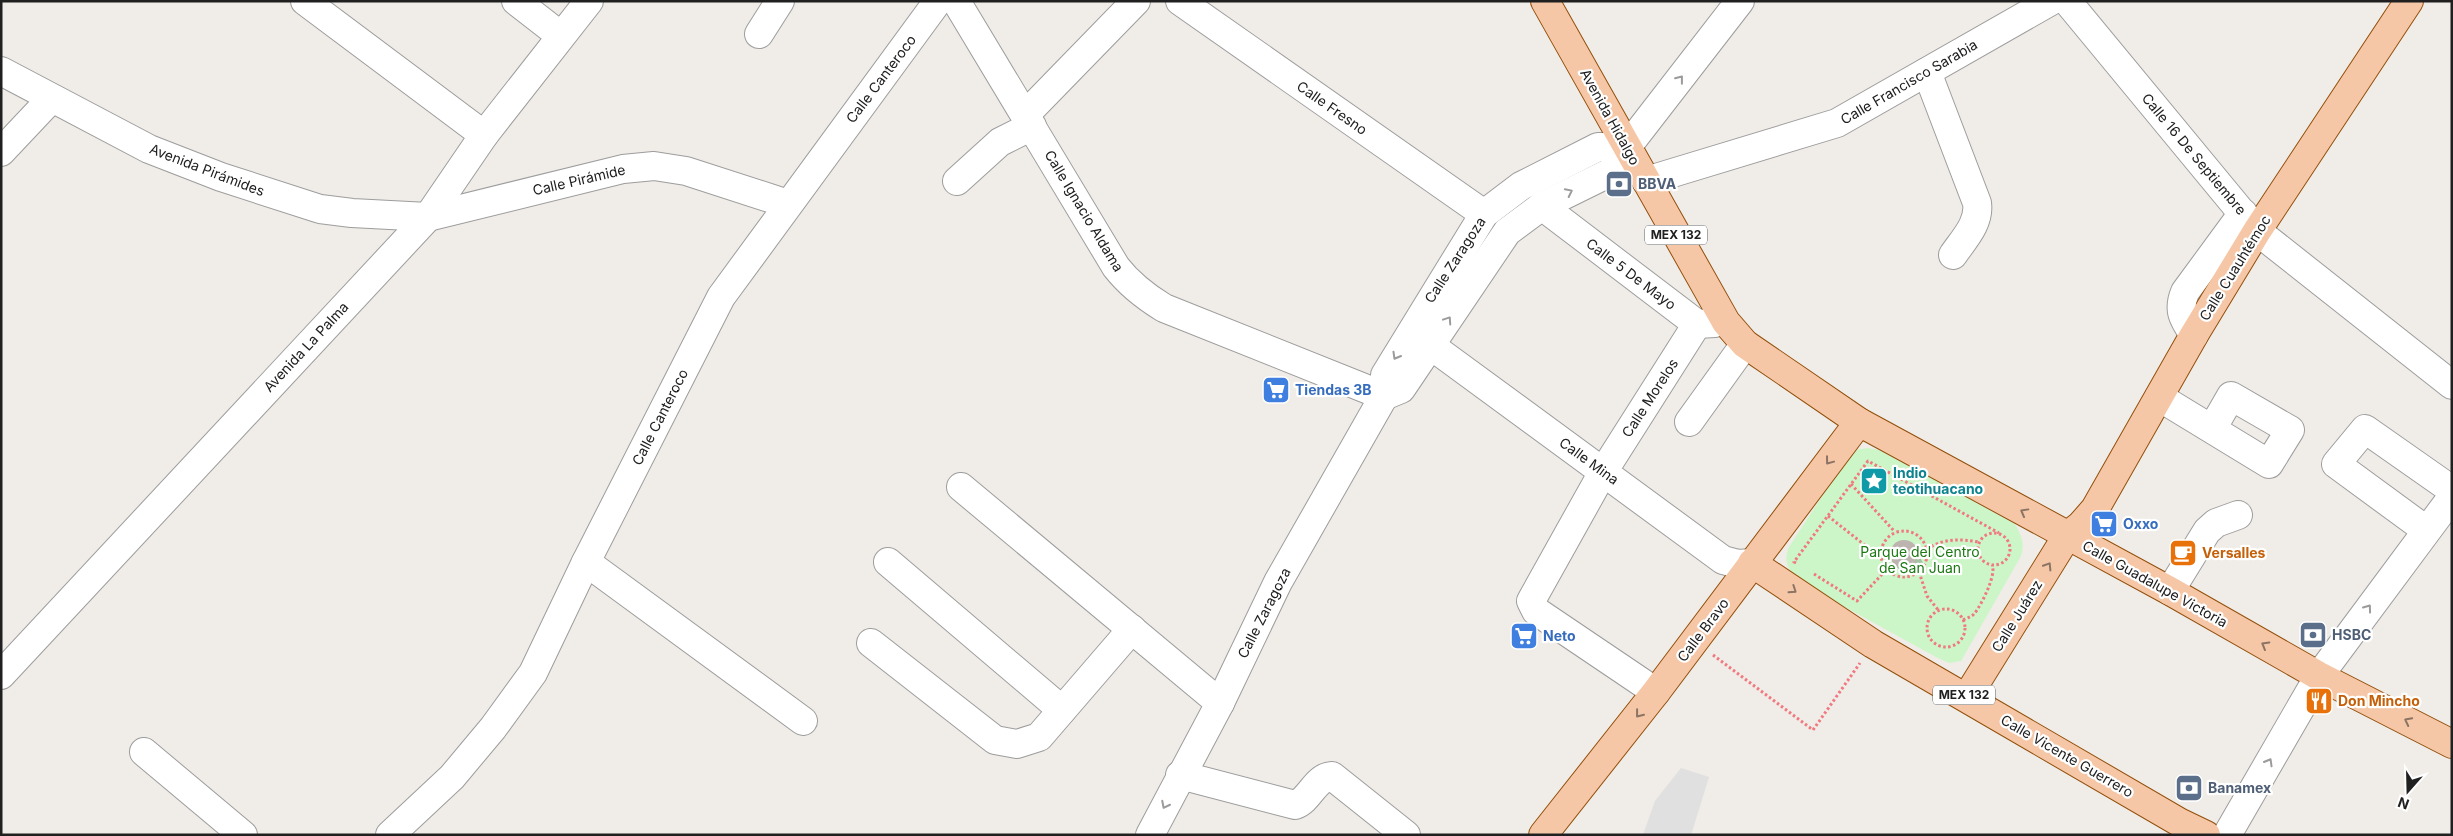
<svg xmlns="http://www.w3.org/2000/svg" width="2453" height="836" font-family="Inter,sans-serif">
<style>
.park{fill:#ccf6c8}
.parking{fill:#e0e0e0}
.shadow{fill:#0003}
.building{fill:#bdb4b0}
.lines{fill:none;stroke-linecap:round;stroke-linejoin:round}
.minor-casing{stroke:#9d9d9d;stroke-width:30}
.major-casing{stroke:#924f0a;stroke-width:30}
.path{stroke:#f1787f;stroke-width:3;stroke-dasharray:2.5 2.5;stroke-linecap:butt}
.minor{stroke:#fff;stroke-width:28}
.major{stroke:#f6c7a7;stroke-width:28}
.oneway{stroke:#9b9b9b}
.oneway2{stroke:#8b7464}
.labels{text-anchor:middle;stroke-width:4.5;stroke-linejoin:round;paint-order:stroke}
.shield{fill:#fff;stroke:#636363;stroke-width:1}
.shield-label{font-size:12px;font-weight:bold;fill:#202020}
.street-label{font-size:14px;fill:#202020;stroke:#fff}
.service-label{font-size:14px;font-weight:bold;fill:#4e5e75;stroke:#fff;text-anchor:start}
.shop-label{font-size:14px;font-weight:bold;fill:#366cbe;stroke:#fff;text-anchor:start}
.culture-label{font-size:14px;font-weight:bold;fill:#0d838f;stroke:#fff;text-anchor:start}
.park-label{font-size:14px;fill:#1c7913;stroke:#fff}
.food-label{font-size:14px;font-weight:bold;fill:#c56008;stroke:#fff;text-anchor:start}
</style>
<rect width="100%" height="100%" fill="#f0ece7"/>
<!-- park -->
<path class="park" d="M1867,448l12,2 15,8 121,66c6,11 10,19 6,32l-60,105 -12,2 -13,-6 -133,-73c-13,-11 -21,-21 -14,-37l58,-89 8,-8z"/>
<!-- parking -->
<path class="parking" d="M1681,768l28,9 -18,58h-48l12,-34z"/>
<!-- shadow -->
<path class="shadow" d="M1901,541l12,3 10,19 -2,5 -9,7 -11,-2 -9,-13v-12z"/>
<!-- building -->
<circle class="building" cx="1904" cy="554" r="14"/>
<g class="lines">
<!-- minor casing -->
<g class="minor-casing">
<g id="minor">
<path d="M305,1l179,134"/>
<path d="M516,1l45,35"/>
<path d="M956,1l160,266c14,18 30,30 48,41l220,88"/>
<path d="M1180,1l304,213"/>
<path d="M2067,1l190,230 195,154"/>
<path d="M759,34l21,-33"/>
<path d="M1,71l148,78 72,28 99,32 32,4 76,4 195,-48 31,-3 32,5 102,33"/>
<path d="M1927,72l50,131c3,20 -13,36 -24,52"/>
<path d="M1026,114l110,-113"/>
<path d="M1,152l50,-53"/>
<path d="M957,181l43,-39 32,-16"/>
<path d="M1646,181l191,-58 214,-122"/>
<path d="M1542,206l155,118 18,-1"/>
<path d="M2194,335c-10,-15 -17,-24 -9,-43l58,-79"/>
<path d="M1430,345l293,215 15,4 14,-1"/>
<path d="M1384,396l17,-7 106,-157 35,-26 69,-34 16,-25 113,-146"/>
<path d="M2159,397l110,67 21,-34 -59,-34 -19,33"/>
<path d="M1689,422l56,-78"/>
<path d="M961,487l259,216"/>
<path d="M2426,530l-90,-66 29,-35 87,61"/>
<path d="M586,562l217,159"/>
<path d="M888,562l174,148"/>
<path d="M2170,591l37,-60 9,-8 22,-8"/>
<path d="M871,643l124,97 22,4 22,-7 93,-108"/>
<path d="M1,675l427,-458 56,-82 105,-134"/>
<path d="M1656,692l-120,-81 -5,-10 72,-129 94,-148"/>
<path d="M144,752l99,83"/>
<path d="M1180,775l115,30c15,-5 20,-28 37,-29l74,59"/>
<path d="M390,835l62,-58 41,-49 40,-55 53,-111 135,-265 217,-296"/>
<path d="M1150,835l70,-132 58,-121 106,-186 1,-21 99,-161 37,-28 77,-39h29"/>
<path d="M2227,835l92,-159 133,-179"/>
</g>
</g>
<!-- major casing -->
<g class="major-casing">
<g id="major">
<path d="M1545,1l181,321 19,22 114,78 311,169 149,85 133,68"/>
<path d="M1752,563l121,81 306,178 27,13"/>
<path d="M1967,697l100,-161 14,-11 14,-16 99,-174 63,-104 152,-230"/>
<path d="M1543,835l113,-143 203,-270"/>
</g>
</g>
<!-- path -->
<g class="path">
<path d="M1851,484l44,48"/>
<path d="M1828,516l53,42"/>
<circle cx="1904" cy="554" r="23"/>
<circle cx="1994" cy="549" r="16"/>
<path d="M1927,549c17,-11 33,-10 52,-7"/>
<path d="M1796,563l-2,-1 74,-101 131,72"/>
<path d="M1919,572l8,24 12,15"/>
<path d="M1814,574l43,27 30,-32"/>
<circle cx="1946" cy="628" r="19"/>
<path d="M1963,620c4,-2 8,-3 11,-6 7,-8 23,-40 18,-49"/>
<path d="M1713,655l100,75 47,-67"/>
</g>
<!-- minor -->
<use href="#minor" class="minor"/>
<!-- major -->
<use href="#major" class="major"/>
</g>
<!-- one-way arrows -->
<defs><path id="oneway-chevron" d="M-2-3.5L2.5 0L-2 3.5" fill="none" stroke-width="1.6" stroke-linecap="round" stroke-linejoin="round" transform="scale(1.25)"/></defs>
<g class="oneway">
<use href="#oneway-chevron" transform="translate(1680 79) rotate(-52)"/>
<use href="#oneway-chevron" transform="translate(1569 192) rotate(-26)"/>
<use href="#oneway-chevron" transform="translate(1448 320) rotate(-56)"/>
<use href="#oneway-chevron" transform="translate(1396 356) rotate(120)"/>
<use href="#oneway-chevron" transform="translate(2368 608) rotate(-54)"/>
<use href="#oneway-chevron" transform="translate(2269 762) rotate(-60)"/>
<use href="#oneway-chevron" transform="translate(1165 805) rotate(117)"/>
</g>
<g class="oneway2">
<use href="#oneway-chevron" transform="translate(1829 461) rotate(127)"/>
<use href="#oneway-chevron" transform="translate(2024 512) rotate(-151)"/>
<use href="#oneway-chevron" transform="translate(2048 566) rotate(-58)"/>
<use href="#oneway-chevron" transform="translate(1793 590) rotate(34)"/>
<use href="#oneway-chevron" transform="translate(2265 645) rotate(-150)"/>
<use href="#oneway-chevron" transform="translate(1639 714) rotate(128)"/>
<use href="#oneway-chevron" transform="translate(2408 721) rotate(-153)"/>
</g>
<!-- icons -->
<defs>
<g id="bank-square" transform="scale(1.4375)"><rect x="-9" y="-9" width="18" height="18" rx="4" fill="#5c6f8a" stroke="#fff"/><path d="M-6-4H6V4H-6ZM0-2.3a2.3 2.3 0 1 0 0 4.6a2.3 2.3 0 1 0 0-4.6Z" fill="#fff"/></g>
<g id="supermarket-square" transform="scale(1.4375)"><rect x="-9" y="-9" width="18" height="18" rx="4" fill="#3f7fe0" stroke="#fff"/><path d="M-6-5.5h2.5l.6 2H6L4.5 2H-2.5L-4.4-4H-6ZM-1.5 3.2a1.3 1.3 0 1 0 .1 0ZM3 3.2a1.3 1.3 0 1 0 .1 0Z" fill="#fff"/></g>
<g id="sight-square" transform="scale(1.4375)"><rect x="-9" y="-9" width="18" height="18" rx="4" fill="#0f9aa8" stroke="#fff"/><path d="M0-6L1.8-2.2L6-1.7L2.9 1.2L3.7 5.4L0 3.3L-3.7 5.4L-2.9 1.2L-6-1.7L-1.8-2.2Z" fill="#fff"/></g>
<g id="cafe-square" transform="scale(1.4375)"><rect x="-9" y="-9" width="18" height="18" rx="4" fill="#e8710a" stroke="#fff"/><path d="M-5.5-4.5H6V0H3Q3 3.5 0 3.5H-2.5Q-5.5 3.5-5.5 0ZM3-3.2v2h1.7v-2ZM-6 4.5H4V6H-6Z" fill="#fff"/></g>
<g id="restaurant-square" transform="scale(1.4375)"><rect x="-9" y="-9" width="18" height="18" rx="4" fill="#e8710a" stroke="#fff"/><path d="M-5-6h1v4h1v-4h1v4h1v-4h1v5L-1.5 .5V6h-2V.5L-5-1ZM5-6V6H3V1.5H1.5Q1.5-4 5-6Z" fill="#fff"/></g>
</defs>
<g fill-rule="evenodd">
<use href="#bank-square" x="1619" y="184"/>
<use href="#supermarket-square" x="1276" y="390"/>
<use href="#sight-square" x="1874" y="481"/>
<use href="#supermarket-square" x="2104" y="524"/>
<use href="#cafe-square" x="2183" y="553"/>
<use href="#bank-square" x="2313" y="635"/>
<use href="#supermarket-square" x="1524" y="636"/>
<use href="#restaurant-square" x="2319" y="701"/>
<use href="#bank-square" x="2189" y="788"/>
</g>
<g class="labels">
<!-- shield labels -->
<g class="shield">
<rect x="1645" y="225.5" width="62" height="19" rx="4"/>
<rect x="1933" y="685.5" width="62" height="19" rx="4"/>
</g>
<g class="shield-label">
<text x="1676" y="239">MEX 132</text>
<text x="1964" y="699">MEX 132</text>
</g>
<!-- street labels -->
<g class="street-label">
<text transform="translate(881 79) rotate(-53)" y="5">Calle Canteroco</text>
<text transform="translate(1909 82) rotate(-30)" y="5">Calle Francisco Sarabia</text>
<text transform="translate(1332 108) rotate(35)" y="5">Calle Fresno</text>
<text transform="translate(1610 117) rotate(61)" y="5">Avenida Hidalgo</text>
<text transform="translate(2194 154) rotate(50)" y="5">Calle 16 De Septiembre</text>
<text transform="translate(207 170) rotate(21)" y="5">Avenida Pirámides</text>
<text transform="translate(579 180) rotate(-13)" y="5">Calle Pirámide</text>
<text transform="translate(1084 211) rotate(59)" y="5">Calle Ignacio Aldama</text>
<text transform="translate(1455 260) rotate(-57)" y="5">Calle Zaragoza</text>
<text transform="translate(2235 268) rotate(-58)" y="5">Calle Cuauhtémoc</text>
<text transform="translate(1631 274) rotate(37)" y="5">Calle 5 De Mayo</text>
<text transform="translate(306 347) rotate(-47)" y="5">Avenida La Palma</text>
<text transform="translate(1650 398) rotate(-57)" y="5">Calle Morelos</text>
<text transform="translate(660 417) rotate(-63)" y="5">Calle Canteroco</text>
<text transform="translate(1589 461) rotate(36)" y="5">Calle Mina</text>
<text transform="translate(2155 584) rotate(29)" y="5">Calle Guadalupe Victoria</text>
<text transform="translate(1264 613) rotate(-63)" y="5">Calle Zaragoza</text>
<text transform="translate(2017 616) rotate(-58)" y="5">Calle Juárez</text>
<text transform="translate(1703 630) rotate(-53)" y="5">Calle Bravo</text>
<text transform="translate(2067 756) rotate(30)" y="5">Calle Vicente Guerrero</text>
</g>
<!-- service labels -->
<g class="service-label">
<text x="1638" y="189">BBVA</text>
<text x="2332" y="640">HSBC</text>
<text x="2208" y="793">Banamex</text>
</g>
<!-- shop labels -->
<g class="shop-label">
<text x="1295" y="395">Tiendas 3B</text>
<text x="2123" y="529">Oxxo</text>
<text x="1543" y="641">Neto</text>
</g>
<!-- culture labels -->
<g class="culture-label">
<text x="1893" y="478">Indio<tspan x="1893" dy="16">teotihuacano</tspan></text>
</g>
<!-- park labels -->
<g class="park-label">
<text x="1920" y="557">Parque del Centro<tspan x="1920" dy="16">de San Juan</tspan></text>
</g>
<!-- food labels -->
<g class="food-label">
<text x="2202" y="558">Versalles</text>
<text x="2338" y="706">Don Mincho</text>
</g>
</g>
<!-- border -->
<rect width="2453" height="836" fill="none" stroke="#202020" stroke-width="5"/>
<!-- north arrow -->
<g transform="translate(2408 791) rotate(200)" stroke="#ffffff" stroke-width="4" paint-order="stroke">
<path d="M0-4L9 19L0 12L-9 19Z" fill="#202020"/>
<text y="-8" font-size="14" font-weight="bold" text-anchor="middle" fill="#202020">N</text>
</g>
</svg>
